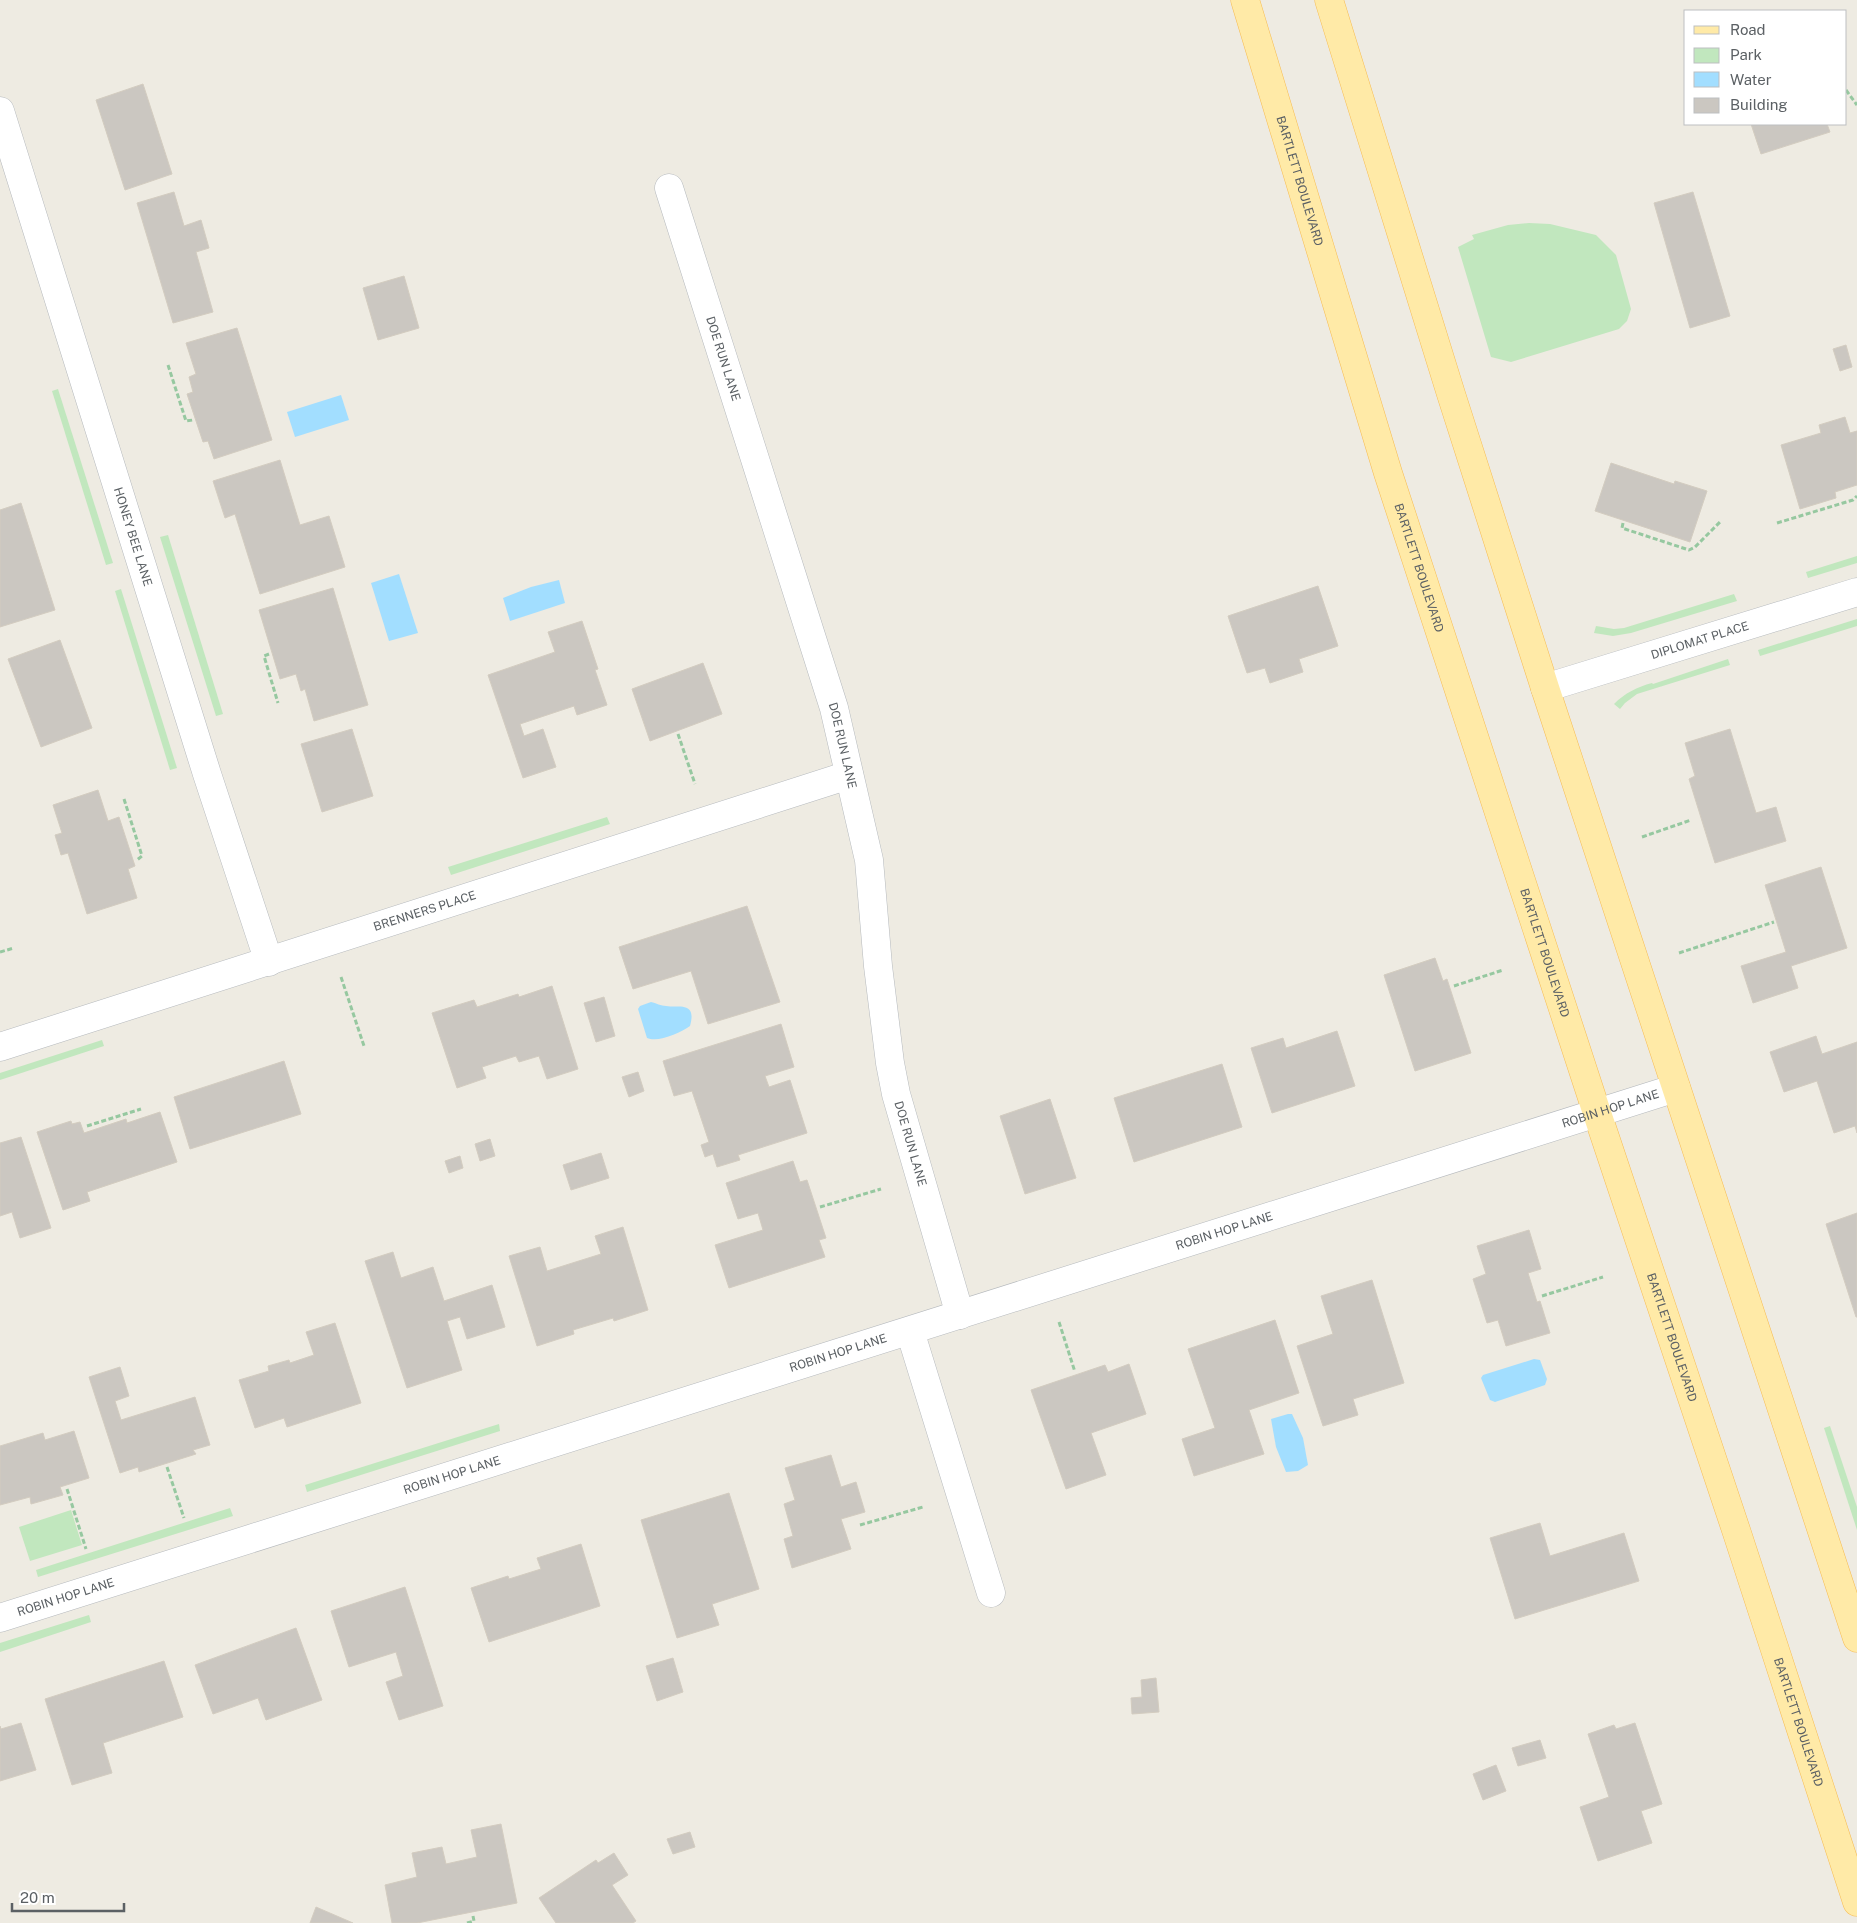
<svg xmlns="http://www.w3.org/2000/svg" width="1857" height="1923" font-family="'Public Sans',sans-serif">
<style>
.green{fill:#c1e7be}
.water{fill:#a2deff}
.building{fill:#cbc7c1;stroke:#d3ccc0}
.lines{fill:none;stroke-linecap:round;stroke-linejoin:round}
.minor-casing{stroke:#b5b9bd;stroke-width:29}
.major-casing{stroke:#f7bc53;stroke-width:29}
.path{stroke:#96c8a0;stroke-width:3;stroke-dasharray:5 2.5;stroke-linecap:butt}
.minor{stroke:#fff;stroke-width:28}
.major{stroke:#ffeaa7;stroke-width:28}
.labels{text-anchor:middle;stroke-width:5;stroke-linejoin:round;paint-order:stroke}
.street-label{font-size:12px;fill:#5b6064;stroke:#fff}
</style>
<rect width="100%" height="100%" fill="#eeebe2"/>
<!-- green -->
<g class="green">
<path d="M1529,223l21,1 46,11 20,20 15,54 -4,12 -8,8 -108,33 -20,-5 -33,-110 16,-8 -2,-4 36,-10z"/>
<path d="M58,389l55,174 -7,2 -54,-174z"/>
<path d="M168,535l55,179 -7,2 -56,-179z"/>
<path d="M1857,556v7l-49,15 -2,-6z"/>
<path d="M121,589l56,179 -7,2 -55,-179z"/>
<path d="M1734,594l3,7 -106,32 -18,3 -19,-3 2,-7 18,3 10,-1z"/>
<path d="M1857,619v7l-97,30 -2,-6z"/>
<path d="M1728,659l2,6 -93,29 -12,9 -5,6 -6,-5c11,-11 23,-17 38,-21l1,1z"/>
<path d="M607,817l3,7 -159,51 -3,-8z"/>
<path d="M102,1040l2,6 -104,34v-7z"/>
<path d="M499,1424l1,7 -193,61 -2,-7z"/>
<path d="M1830,1426l27,81v23l-33,-102z"/>
<path d="M230,1508l3,8 -195,61 -2,-7z"/>
<path d="M71,1510l11,35 -52,16 -11,-34z"/>
<path d="M89,1615l2,7 -91,30v-9z"/>
</g>
<!-- water -->
<g class="water">
<path d="M341,395l8,25 -54,17 -8,-25z"/>
<path d="M399,574l19,59 -29,8 -18,-58z"/>
<path d="M559,580l6,23 -55,18 -7,-23 28,-11z"/>
<path d="M651,1002c5,1 10,4 15,4 13,2 31,-5 24,20 -10,7 -32,17 -43,12l-9,-29 2,-3z"/>
<path d="M1534,1359l6,1 7,19 -2,6 -50,17 -5,-2 -9,-22 2,-3z"/>
<path d="M1288,1414h4l11,24 5,27 -10,6 -12,1 -10,-25 -5,-28z"/>
</g>
<!-- building -->
<g class="building">
<path d="M143,84l29,90 -47,16 -29,-90z"/>
<path d="M1751,124h76l3,8 -69,22z"/>
<path d="M174,192l10,34 17,-6 8,28 -13,4 17,60 -40,11 -36,-120z"/>
<path d="M1693,192l37,124 -40,12 -36,-125z"/>
<path d="M404,276l15,52 -41,12 -15,-52z"/>
<path d="M237,328l35,112 -58,19 -6,-18 -5,1 -16,-48 6,-2 -4,-15 7,-3 -10,-31z"/>
<path d="M1846,345l6,22 -12,4 -7,-22z"/>
<path d="M1845,417l5,16 7,-2v54l-22,7 1,6 -36,11 -19,-64 40,-12 -2,-8z"/>
<path d="M280,460l20,65 29,-9 16,51 -85,27 -25,-80 -10,4 -12,-37z"/>
<path d="M1611,463l63,21 1,-3 32,10 -17,51 -95,-31z"/>
<path d="M21,503l34,107 -55,17v-117z"/>
<path d="M1318,586l20,60 -39,13 4,13 -33,11 -5,-15 -18,5 -19,-57z"/>
<path d="M333,588l35,117 -54,16 -9,-32 -4,2 -5,-17 -16,5 -21,-69z"/>
<path d="M582,621l16,48 -3,1 12,35 -30,10 -3,-9 -54,18 4,12 19,-7 13,38 -33,11 -35,-103 67,-23 -7,-20z"/>
<path d="M60,640l32,88 -51,19 -33,-88z"/>
<path d="M703,663l19,51 -72,27 -18,-52z"/>
<path d="M352,729l21,67 -51,16 -21,-68z"/>
<path d="M1730,729l26,84 20,-6 10,34 -71,22 -26,-84 6,-3 -10,-33z"/>
<path d="M98,790l10,31 11,-4 16,49 -7,3 9,29 -50,16 -19,-61 -7,2 -6,-20 7,-2 -9,-28z"/>
<path d="M1821,867l26,81 -56,18 7,22 -45,15 -12,-37 45,-14 -21,-67z"/>
<path d="M747,906l33,96 -72,22 -17,-53 -58,18 -14,-42z"/>
<path d="M1435,958l8,23 4,-2 24,74 -56,18 -31,-96z"/>
<path d="M552,986l26,83 -31,10 -8,-23 -20,6 -3,-6 -34,11 4,11 -29,10 -25,-75 42,-13 3,7 41,-13 1,3z"/>
<path d="M604,997l11,39 -19,6 -12,-39z"/>
<path d="M781,1024l13,43 -29,9 4,11 21,-7 17,53 -69,22 2,5 -23,7 -4,-13 -8,3 -4,-12 8,-3 -17,-51 -18,5 -11,-35z"/>
<path d="M1337,1031l18,55 -83,27 -21,-65 32,-10 3,10z"/>
<path d="M1816,1036l6,18 35,-12v91l-2,-7 -21,7 -17,-52 -33,11 -14,-40z"/>
<path d="M284,1061l17,53 -111,35 -16,-52z"/>
<path d="M1222,1064l20,63 -108,35 -20,-64z"/>
<path d="M638,1072l6,19 -15,6 -7,-20z"/>
<path d="M1050,1099l26,79 -51,16 -25,-78z"/>
<path d="M160,1112l17,50 -90,30 3,9 -27,9 -26,-78 34,-11 1,3 8,-2 4,11 42,-14 1,4z"/>
<path d="M21,1137l30,91 -31,10 -8,-26 -12,4v-73z"/>
<path d="M490,1139l5,17 -15,5 -5,-17z"/>
<path d="M601,1153l8,25 -38,12 -8,-25z"/>
<path d="M460,1156l3,12 -14,5 -4,-12z"/>
<path d="M793,1161l7,21 7,-2 19,58 -7,2 6,17 -96,31 -14,-43 48,-15 -5,-17 -20,6 -12,-36z"/>
<path d="M1857,1213v104h-1l-30,-93z"/>
<path d="M623,1227l25,83 -34,11 -1,-3 -40,12 1,4 -37,12 -28,-90 31,-9 7,24 54,-17 -6,-18z"/>
<path d="M1529,1230l12,39 -13,4 9,29 3,-1 10,32 -44,13 -8,-26 -11,3 -14,-44 13,-5 -9,-28z"/>
<path d="M393,1252l8,26 32,-11 11,34 48,-16 13,42 -38,12 -7,-22 -13,4 15,49 -55,18 -42,-127z"/>
<path d="M1372,1280l32,103 -51,16 5,16 -35,11 -26,-80 36,-12 -12,-38z"/>
<path d="M1275,1320l24,73 -50,17 15,44 -70,22 -12,-37 33,-11 -27,-79z"/>
<path d="M335,1323l26,80 -74,24 -3,-9 -29,10 -16,-48 30,-9 -1,-5 21,-6 1,3 24,-8 -8,-23z"/>
<path d="M1129,1364l17,50 -55,19 15,42 -40,14 -35,-99 74,-25 3,7z"/>
<path d="M120,1367l9,29 -14,5 6,19 74,-23 15,48 -17,5 3,4 -57,18 -1,-5 -18,6 -31,-96z"/>
<path d="M74,1431l15,47 -29,9 3,8 -32,9 -1,-7 -30,8v-59l43,-13 2,7z"/>
<path d="M831,1455l10,32 15,-5 9,30 -24,7 10,30 -59,19 -8,-29 9,-3 -9,-32 11,-4 -10,-32z"/>
<path d="M729,1493l30,96 -47,15 7,21 -42,13 -36,-118z"/>
<path d="M1540,1523l10,33 74,-23 15,48 -124,38 -25,-81z"/>
<path d="M581,1544l19,62 -111,36 -18,-54 37,-12 1,3 32,-10 -4,-11z"/>
<path d="M405,1587l38,119 -44,14 -13,-38 17,-6 -7,-24 -47,15 -18,-56z"/>
<path d="M296,1628l26,72 -56,20 -8,-22 -45,16 -18,-49z"/>
<path d="M673,1658l10,34 -26,9 -11,-35z"/>
<path d="M164,1661l19,56 -80,26 9,30 -40,12 -27,-86z"/>
<path d="M1156,1678l3,34 -27,2 -1,-16 11,-1 -1,-17z"/>
<path d="M21,1723l15,47 -36,11v-55l1,3z"/>
<path d="M1635,1723l27,81 -21,7 11,32 -54,18 -18,-54 29,-10 -21,-63 26,-9 2,4z"/>
<path d="M1540,1740l6,18 -28,8 -6,-18z"/>
<path d="M1496,1765l10,26 -23,9 -10,-26z"/>
<path d="M501,1824l16,79 -100,20h-25l-7,-38 32,-8 -5,-24 30,-6 4,17 31,-7 -6,-27z"/>
<path d="M690,1832l5,15 -22,7 -6,-15z"/>
<path d="M614,1853l14,22 -16,10 24,36 -3,2h-77l-17,-25 57,-38 2,3z"/>
<path d="M316,1907l37,16h-43z"/>
</g>
<g class="lines">
<!-- minor casing -->
<g class="minor-casing">
<g id="minor">
<path id="s1" d="M0,111l207,663 62,188"/>
<path id="s2" d="M669,188l165,520 35,152 9,106 12,97 6,31 64,221"/>
<path id="s3" d="M1545,688l312,-96"/>
<path id="s4" d="M0,1047l849,-272"/>
<path d="M910,1331l81,262"/>
<path id="s5" d="M0,1618l1676,-530"/>
</g>
</g>
<!-- major casing -->
<g class="major-casing">
<g id="major">
<path id="s6" d="M1245,0l143,473 209,640 140,420 120,369"/>
<path d="M1329,0l122,394 94,294 312,950"/>
</g>
</g>
<!-- path -->
<g class="path">
<path d="M1846,90l11,15"/>
<path d="M168,365l18,56 7,-1"/>
<path d="M1623,523l-1,5 67,22 6,-3 26,-26"/>
<path d="M1777,523l66,-20 10,-3 4,-4"/>
<path d="M269,654l-5,2 14,47"/>
<path d="M678,734l17,50"/>
<path d="M124,799l18,57 -5,4"/>
<path d="M1642,837l49,-17"/>
<path d="M0,952l14,-4"/>
<path d="M1679,953l95,-31"/>
<path d="M341,977l23,69"/>
<path d="M1454,986l49,-16"/>
<path d="M87,1126l54,-17"/>
<path d="M820,1207l61,-18"/>
<path d="M1542,1296l61,-19"/>
<path d="M1059,1322l16,50"/>
<path d="M167,1467l17,51"/>
<path d="M67,1489l19,60"/>
<path d="M860,1525l63,-18"/>
<path d="M467,1923l7,-2 -1,-5"/>
</g>
<!-- minor -->
<use href="#minor" class="minor"/>
<!-- major -->
<use href="#major" class="major"/>
</g>
<g class="labels">
<!-- street labels -->
<g class="street-label">
<text dy="4" stroke="none"><textPath href="#s6" startOffset="189">BARTLETT BOULEVARD</textPath></text>
<text dy="4" stroke="none"><textPath href="#s2" startOffset="179">DOE RUN LANE</textPath></text>
<text dy="4" stroke="none"><textPath href="#s1" startOffset="446">HONEY BEE LANE</textPath></text>
<text dy="4" stroke="none"><textPath href="#s6" startOffset="594">BARTLETT BOULEVARD</textPath></text>
<text dy="4" stroke="none"><textPath href="#s3" startOffset="162">DIPLOMAT PLACE</textPath></text>
<text dy="4" stroke="none"><textPath href="#s2" startOffset="584">DOE RUN LANE</textPath></text>
<text dy="4" stroke="none"><textPath href="#s4" startOffset="446">BRENNERS PLACE</textPath></text>
<text dy="4" stroke="none"><textPath href="#s6" startOffset="999">BARTLETT BOULEVARD</textPath></text>
<text dy="4" stroke="none"><textPath href="#s5" startOffset="1689">ROBIN HOP LANE</textPath></text>
<text dy="4" stroke="none"><textPath href="#s2" startOffset="989">DOE RUN LANE</textPath></text>
<text dy="4" stroke="none"><textPath href="#s5" startOffset="1284">ROBIN HOP LANE</textPath></text>
<text dy="4" stroke="none"><textPath href="#s6" startOffset="1404">BARTLETT BOULEVARD</textPath></text>
<text dy="4" stroke="none"><textPath href="#s5" startOffset="879">ROBIN HOP LANE</textPath></text>
<text dy="4" stroke="none"><textPath href="#s5" startOffset="474">ROBIN HOP LANE</textPath></text>
<text dy="4" stroke="none"><textPath href="#s5" startOffset="69">ROBIN HOP LANE</textPath></text>
<text dy="4" stroke="none"><textPath href="#s6" startOffset="1809">BARTLETT BOULEVARD</textPath></text>
</g>
</g>
<!-- legend -->
<rect x="1684" y="10" width="162" height="115" fill="#ffffff" stroke="#bdbfc1"/>
<rect x="1694" y="26" width="25" height="8" fill="#ffeaa7" stroke="#bdbfc1"/>
<text x="1730" y="35" font-size="15" fill="#5b6064">Road</text>
<rect x="1694" y="48" width="25" height="15" fill="#c1e7be" stroke="#bdbfc1"/>
<text x="1730" y="60" font-size="15" fill="#5b6064">Park</text>
<rect x="1694" y="72" width="25" height="15" fill="#a2deff" stroke="#bdbfc1"/>
<text x="1730" y="85" font-size="15" fill="#5b6064">Water</text>
<rect x="1694" y="98" width="25" height="15" fill="#cbc7c1" stroke="#bdbfc1"/>
<text x="1730" y="110" font-size="15" fill="#5b6064">Building</text>
<!-- scale -->
<path d="M12 1903v8h112v-8" fill="none" stroke="#5b6064" stroke-width="2.5"/>
<text x="20" y="1903" font-size="15" fill="#5b6064" stroke="#ffffff" stroke-width="4" paint-order="stroke">20 m</text>
</svg>
